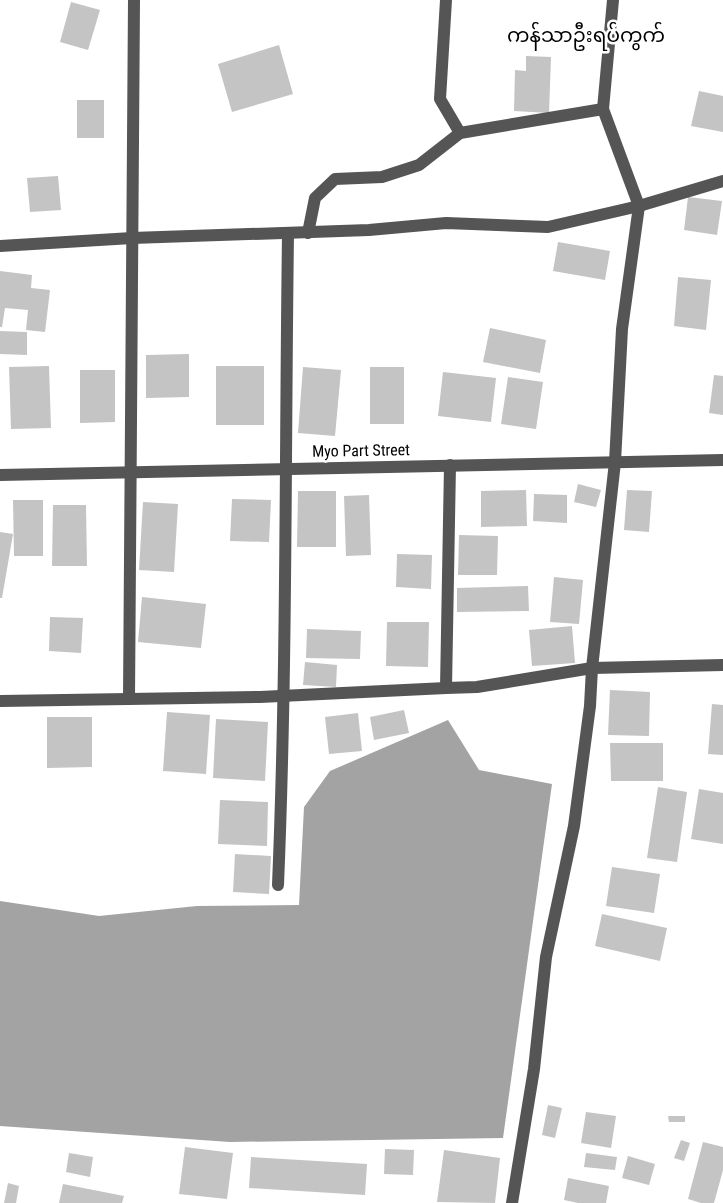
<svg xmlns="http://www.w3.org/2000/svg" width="723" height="1203" font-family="'Roboto Condensed','Noto Sans Myanmar',sans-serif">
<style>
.water{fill:#a3a3a3}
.building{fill:#c4c4c4}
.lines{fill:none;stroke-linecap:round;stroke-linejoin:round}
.street{stroke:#555;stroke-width:12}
.labels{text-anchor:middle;stroke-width:5;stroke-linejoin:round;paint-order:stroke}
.street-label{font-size:16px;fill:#000;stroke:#fff}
.quarter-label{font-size:20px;fill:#000;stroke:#fff}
</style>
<rect width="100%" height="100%" fill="#fff"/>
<!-- water -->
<path class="water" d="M448,720l31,50 73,14 -49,354 -273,4 -230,-16v-225l99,15 98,-10 102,-1 5,-98 26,-36z"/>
<!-- building -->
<g class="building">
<path d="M71,2l29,8 -12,40 -28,-8z"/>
<path d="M279,45l14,49 -61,18 -14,-48z"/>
<path d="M526,56l25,1 -2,56 -35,-2 1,-41 11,1z"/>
<path d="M699,91l24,5v36l-32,-6z"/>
<rect x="77" y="100" width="27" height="38"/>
<path d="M58,176l3,34 -31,2 -3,-34z"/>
<path d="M688,197l34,4 -5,34 -33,-5z"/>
<path d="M558,242l52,9 -5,29 -52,-9z"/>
<path d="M0,271l32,4 -1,13 19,2 -5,42 -19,-2 2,-20 -23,-2 -3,19h-2z"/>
<path d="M678,277l33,3 -5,50 -32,-4z"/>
<path d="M490,328l56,12 -6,33 -57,-11z"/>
<path d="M0,331l27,1v23l-27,-1z"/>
<path d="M189,354v43l-43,1v-43z"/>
<path d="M49,366l2,62 -40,1 -2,-62z"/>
<rect x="216" y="366" width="48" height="59"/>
<path d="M303,367l38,3 -6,66 -37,-3z"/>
<rect x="370" y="367" width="34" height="57"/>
<path d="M80,370h35v52l-35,1z"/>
<path d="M443,372l53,6 -5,44 -53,-6z"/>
<path d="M714,375l9,1v39l-14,-2z"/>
<path d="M508,377l35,5 -7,47 -35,-5z"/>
<path d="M578,484l23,6 -5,17 -22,-5z"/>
<path d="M526,490l1,36 -46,1v-36z"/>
<path d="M627,490l25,1 -3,41 -25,-2z"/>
<path d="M298,491h38v56h-39z"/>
<path d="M534,494l33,1v28l-34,-2z"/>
<path d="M369,495l2,60 -25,1 -2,-60z"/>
<path d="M232,499l39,1 -2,42 -39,-1z"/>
<path d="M13,500h30v56h-29z"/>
<path d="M143,502l35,2 -4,68 -35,-2z"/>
<path d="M53,505h33l1,61h-35z"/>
<path d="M0,532l13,2 -11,64h-2z"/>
<path d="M459,535l39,1 -1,39h-39z"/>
<path d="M397,554l35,1 -1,34 -35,-2z"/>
<path d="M554,577l29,3 -4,44 -29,-2z"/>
<path d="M528,586l1,25 -72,1v-24z"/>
<path d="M142,597l64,7 -5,44 -63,-6z"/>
<path d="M50,617l33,1 -2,35 -32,-2z"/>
<path d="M387,622h42l-1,45 -42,-1z"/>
<path d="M572,626l3,37 -43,3 -3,-36z"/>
<path d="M307,629l54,2 -1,28 -54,-1z"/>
<path d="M305,662l32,3 -1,22 -33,-2z"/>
<path d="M610,690l40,2 -1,44 -41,-1z"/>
<path d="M712,704l11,1v50l-15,-1z"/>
<path d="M404,710l5,23 -35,7 -4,-23z"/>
<path d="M167,712l43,3 -4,59 -43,-3z"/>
<path d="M358,713l4,38 -33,3 -4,-37z"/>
<path d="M47,717h45v50l-45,1z"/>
<path d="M216,719l52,3 -3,59 -52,-3z"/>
<path d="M610,743h53v38h-52z"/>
<path d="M658,787l29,5 -10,70 -30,-4z"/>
<path d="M699,789l24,4v51l-32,-5z"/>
<path d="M220,800l48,2 -1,44 -49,-2z"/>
<path d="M235,854l36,2 -2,38 -36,-2z"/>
<path d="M612,867l48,7 -6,39 -48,-7z"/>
<path d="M602,914l65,14 -7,33 -65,-15z"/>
<path d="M548,1105l14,3 -7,30 -13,-3z"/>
<path d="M586,1112l30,4 -5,32 -30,-5z"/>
<path d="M668,1116h17v6h-16z"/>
<path d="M681,1140l9,3 -6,18 -10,-3z"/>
<path d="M703,1142l20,5v23l-9,33h-13l-13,-4z"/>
<path d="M185,1147l48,6 -6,46 -48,-5z"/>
<path d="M385,1149l29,1 -1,25 -29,-1z"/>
<path d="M444,1150l56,8 -5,45 -58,-1z"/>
<path d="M69,1153l24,4 -3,20 -24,-5z"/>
<path d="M586,1153l31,4 -2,13 -31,-3z"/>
<path d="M628,1156l27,8 -6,21 -27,-7z"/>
<path d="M251,1157l116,7 -2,31 -116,-7z"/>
<path d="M568,1178l41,8 -3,17h-28l-14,-3z"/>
<path d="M8,1183l11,3 -3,17h-12z"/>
<path d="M63,1184l61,12 -2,7h-63z"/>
</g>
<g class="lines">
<!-- street -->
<g class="street">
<path d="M446,0l-6,99 20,34"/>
<path d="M308,233l7,-35 20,-19 47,-2 37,-12 41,-32 143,-24"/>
<path d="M0,246l132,-8 237,-8 77,-7 102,4 91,-21 84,-25"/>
<path d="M0,475l723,-15"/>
<path d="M446,688l4,-223"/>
<path d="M129,699l5,-699"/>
<path d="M0,701l260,-4 186,-9 31,-1 115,-19 131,-3"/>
<path d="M278,885c9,-217 7,-434 10,-651"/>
<path d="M512,1203l22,-134 12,-112 28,-131 16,-120 2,-38 23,-206 7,-133 17,-123 -36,-97 10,-109"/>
</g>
</g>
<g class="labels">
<!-- street labels -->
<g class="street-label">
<text transform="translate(361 450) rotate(-1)" y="6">Myo Part Street</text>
</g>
<!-- quarter labels -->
<g class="quarter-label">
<text x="586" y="42">ကန်သာဦးရပ်ကွက်</text>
</g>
</g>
</svg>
